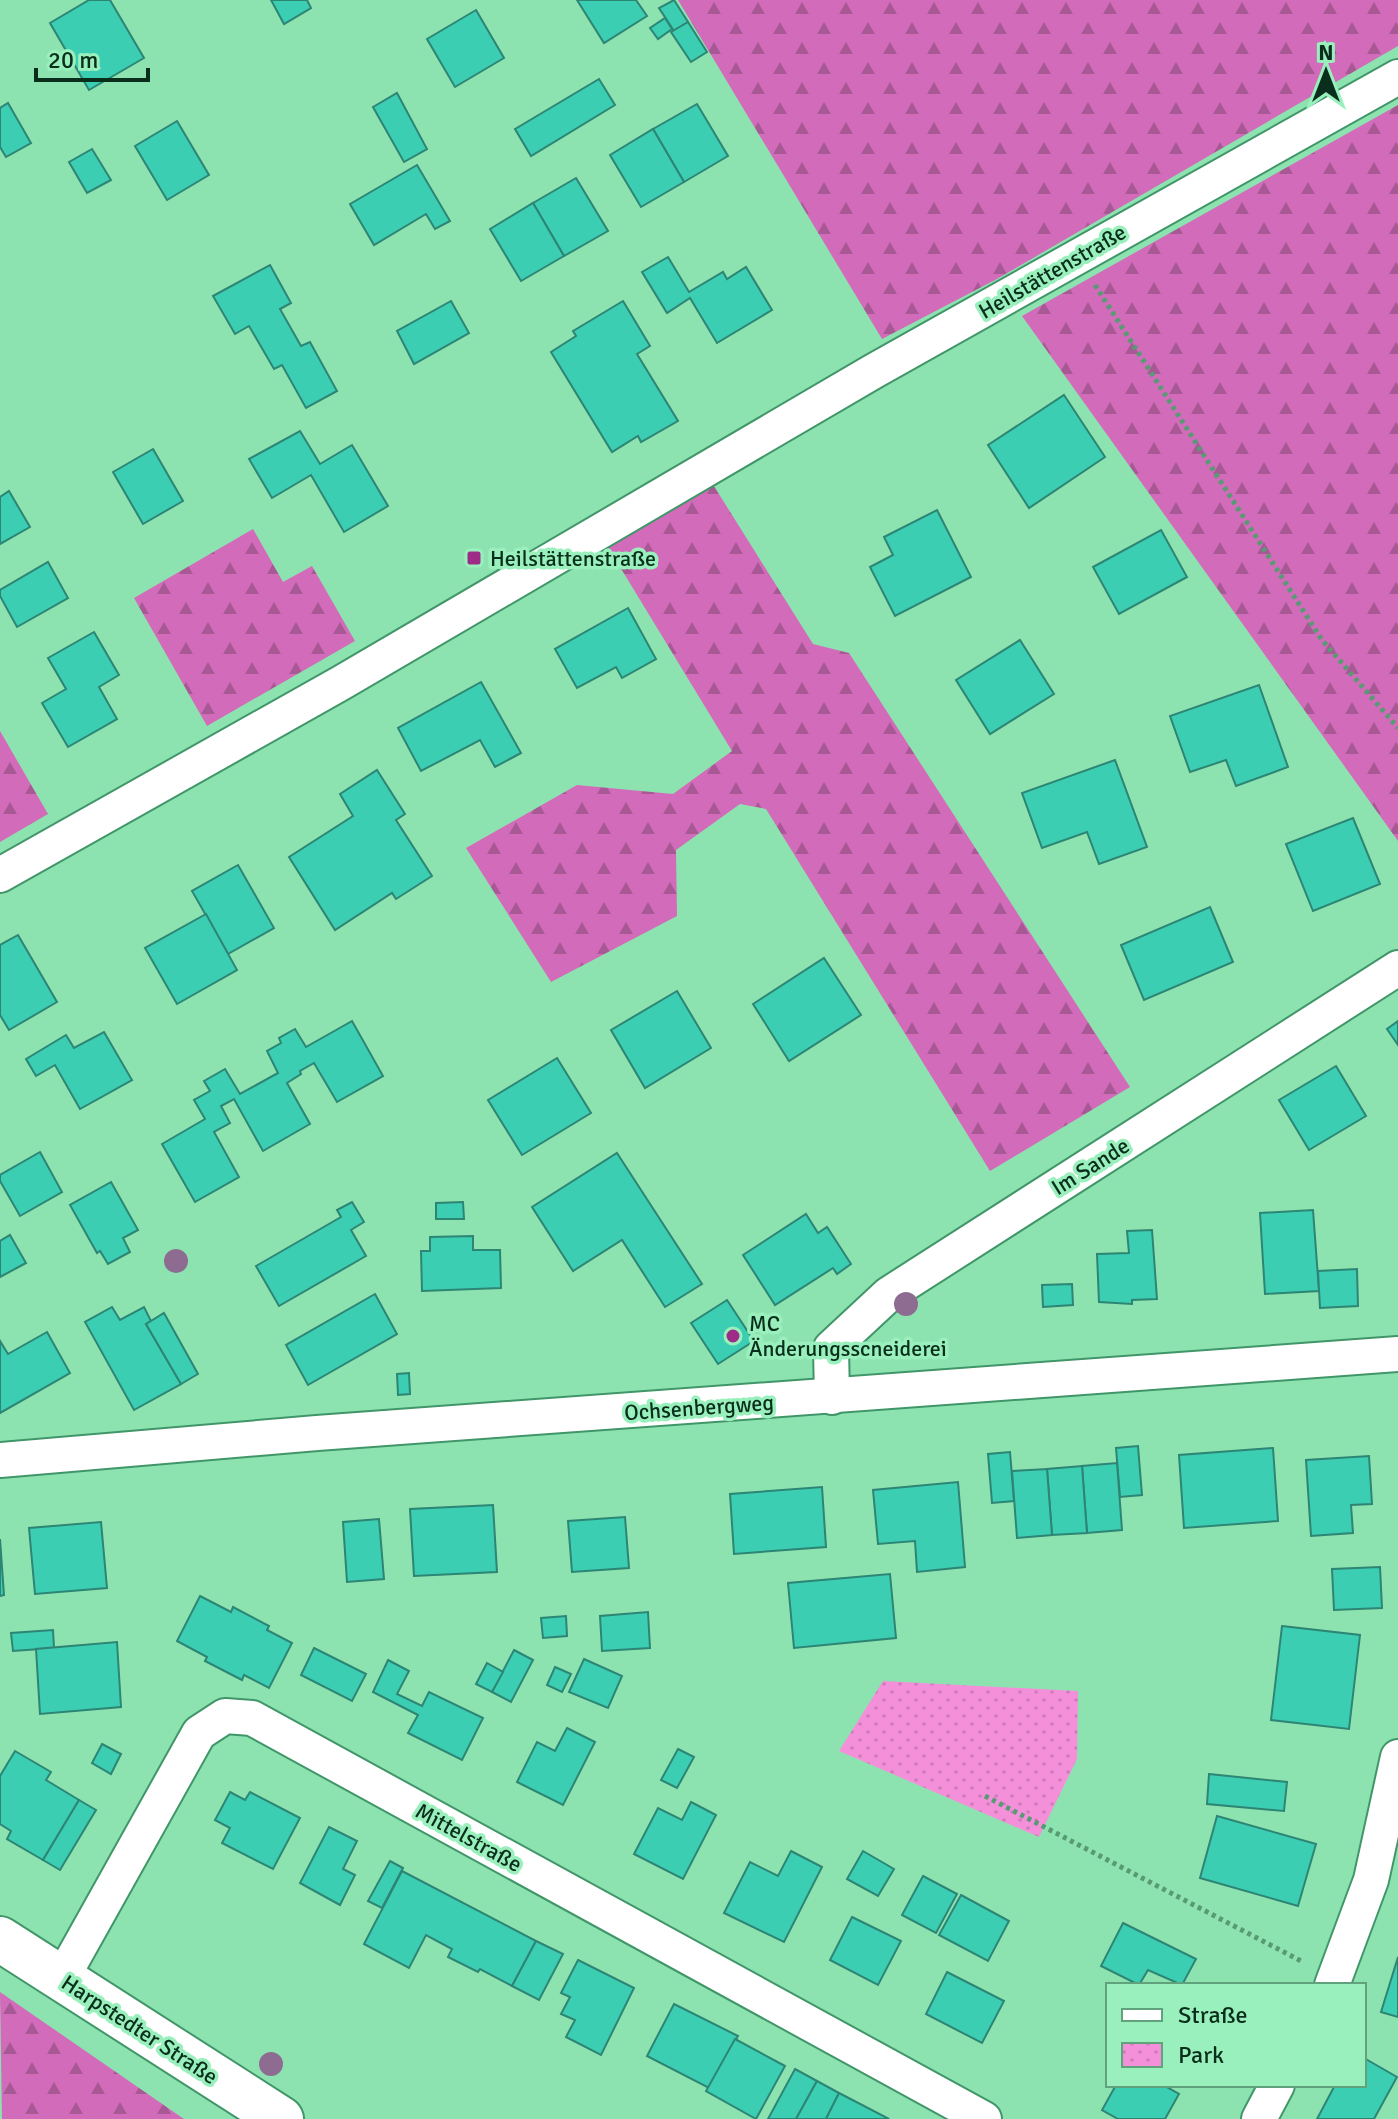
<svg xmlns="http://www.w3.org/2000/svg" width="1398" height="2119" font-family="Signika,sans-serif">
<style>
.forest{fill:url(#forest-firs)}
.park{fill:url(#park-dots)}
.building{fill:#3cceb3;stroke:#2d8574;stroke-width:2}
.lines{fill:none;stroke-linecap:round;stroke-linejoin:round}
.minor-casing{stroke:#409668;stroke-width:38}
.secondary-casing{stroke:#409668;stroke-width:48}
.path{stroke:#589a74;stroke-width:5;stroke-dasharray:4 4;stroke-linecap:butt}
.minor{stroke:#fff;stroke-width:34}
.secondary{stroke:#fff;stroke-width:44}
.tree{fill:#8e6c91}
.poi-dot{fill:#9e2b87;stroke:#9af0bd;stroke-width:3}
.labels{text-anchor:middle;stroke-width:7;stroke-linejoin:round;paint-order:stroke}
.street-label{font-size:22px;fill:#092e1b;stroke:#9af0bd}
.poi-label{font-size:22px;fill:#092e1b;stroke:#9af0bd;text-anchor:start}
</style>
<defs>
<pattern id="forest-firs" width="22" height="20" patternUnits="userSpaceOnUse" patternTransform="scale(2)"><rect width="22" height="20" fill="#d26bb9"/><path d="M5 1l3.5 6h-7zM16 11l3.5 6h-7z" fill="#a95896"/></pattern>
<pattern id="park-dots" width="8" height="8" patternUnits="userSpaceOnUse" patternTransform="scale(2)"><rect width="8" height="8" fill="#f490da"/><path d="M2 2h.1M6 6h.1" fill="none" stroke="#d07cba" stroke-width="1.8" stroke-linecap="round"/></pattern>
</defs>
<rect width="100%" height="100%" fill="#8de3b0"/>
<!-- forest -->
<g class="forest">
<path d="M678,0h720v46l-401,233 -115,60z"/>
<path d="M1398,105v736l-376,-525z"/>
<path d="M712,483l101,161 36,9 281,434 -140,84 -224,-362 -26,-5 -64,46 1,66 -126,66 -85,-134 111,-63 96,9 59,-43 -126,-207z"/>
<path d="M253,529l30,53 29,-16 43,75 -148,85 -73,-128z"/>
<path d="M0,731l48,83 -48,28z"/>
<path d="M0,1992l184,127h-182z"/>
</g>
<!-- park -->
<path class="park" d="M883,1681l195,10 -1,68 -38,78 -200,-86z"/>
<!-- building -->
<g class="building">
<path d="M89,0h21l34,58 -55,32 -39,-67z"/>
<path d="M271,0h36l4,8 -27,16z"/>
<path d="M577,0h59l11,16 -43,27z"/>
<path d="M674,0l14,22 -14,9 -15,-23z"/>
<path d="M476,10l28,48 -49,29 -28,-48z"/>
<path d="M665,18l7,11 -14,10 -8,-11z"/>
<path d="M688,22l19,30 -16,10 -20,-30z"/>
<path d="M599,79l16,26 -84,51 -16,-27z"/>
<path d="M397,93l30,56 -23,13 -31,-55z"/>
<path d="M8,103l23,40 -25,14 -6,-10v-39z"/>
<path d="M697,104l31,52 -44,26 -31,-53z"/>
<path d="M177,121l32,54 -42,25 -32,-54z"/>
<path d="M653,129l31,53 -43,25 -31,-52z"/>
<path d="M92,149l19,31 -24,13 -18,-31z"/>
<path d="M417,165l33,56 -15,8 -9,-15 -52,31 -24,-41z"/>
<path d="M576,178l32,53 -44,25 -31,-53z"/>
<path d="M533,203l31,53 -43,25 -31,-52z"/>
<path d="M668,257l21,35 34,-20 4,7 19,-12 26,43 -55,33 -27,-45 -23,15 -25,-41z"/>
<path d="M270,265l21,38 -11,6 21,37 9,-4 27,49 -31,17 -24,-43 -8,4 -25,-43 -14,8 -22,-38z"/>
<path d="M451,301l18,32 -55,31 -17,-33z"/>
<path d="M623,301l27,45 -13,8 41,67 -37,21 -3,-6 -26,16 -61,-100 25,-16 -3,-5z"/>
<path d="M1064,395l41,62 -76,51 -41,-63z"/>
<path d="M300,431l20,33 32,-19 36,61 -44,26 -33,-57 -39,23 -23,-39z"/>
<path d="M153,449l30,52 -40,23 -30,-52z"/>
<path d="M9,491l21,36 -30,17v-47z"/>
<path d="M937,510l34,67 -76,39 -25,-49 23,-12 -9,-18z"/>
<path d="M1161,530l26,47 -68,37 -26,-47z"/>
<path d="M48,562l20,36 -51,29 -17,-31v-6z"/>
<path d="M628,608l28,51 -34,19 -6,-11 -39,21 -22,-39z"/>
<path d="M94,632l25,43 -20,12 18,32 -49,28 -26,-44 24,-14 -18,-31z"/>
<path d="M1020,640l34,54 -64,40 -34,-54z"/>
<path d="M481,682l40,71 -26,14 -15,-27 -59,31 -23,-43z"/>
<path d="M1259,685l29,82 -52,19 -10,-26 -36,12 -20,-56z"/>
<path d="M1115,760l32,87 -48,17 -12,-32 -45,16 -20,-55z"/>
<path d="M377,770l28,44 -9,6 36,56 -36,23 -4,-6 -57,37 -46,-73 64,-41 -13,-22z"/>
<path d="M1353,818l27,66 -67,27 -27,-67z"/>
<path d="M238,865l36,63 -46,26 -36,-63z"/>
<path d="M1210,907l23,55 -89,38 -23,-55z"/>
<path d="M206,914l31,56 -60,34 -32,-56z"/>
<path d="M18,935l39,67 -48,28 -9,-15v-70z"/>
<path d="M824,958l37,57 -72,46 -36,-57z"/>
<path d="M677,991l34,57 -66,40 -34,-58z"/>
<path d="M352,1021l31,55 -46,26 -23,-39 -14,8 1,3 -14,9 23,41 -47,27 -29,-52 -13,7 9,17 -16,9 25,45 -44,25 -33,-58 43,-25 -11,-19 16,-9 -6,-10 21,-12 15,25 38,-21 -11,-22 14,-8 -2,-5 16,-9 11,18z"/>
<path d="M1398,1021v24l-11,-16z"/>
<path d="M104,1032l28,48 -52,29 -25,-44 -19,11 -10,-17 40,-24 8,13z"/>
<path d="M557,1058l34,55 -69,42 -34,-55z"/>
<path d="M1336,1066l30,50 -57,34 -30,-50z"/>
<path d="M40,1152l22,40 -42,24 -20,-35v-6z"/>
<path d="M617,1153l85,131 -37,23 -43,-67 -49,31 -41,-64z"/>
<path d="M111,1182l27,48 -15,8 7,14 -22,12 -8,-13 -3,2 -27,-48z"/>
<path d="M352,1202l12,20 -13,8 15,26 -87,50 -23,-40 85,-49 -4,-7z"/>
<path d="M463,1202l1,17h-28v-16z"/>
<path d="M1313,1210l6,81 -54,3 -5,-81z"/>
<path d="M806,1214l12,19 9,-6 24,37 -14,10 -4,-6 -58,37 -32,-50z"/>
<path d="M1152,1230l5,69 -25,1v4l-33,-2 -2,-48 32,-1 -2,-22z"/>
<path d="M10,1235l16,28 -26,14v-36z"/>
<path d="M473,1236v14h27l1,38 -79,3 -1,-40h9v-14z"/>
<path d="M1357,1269l1,37 -38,2 -2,-37z"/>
<path d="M1072,1284l1,21 -30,2 -1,-22z"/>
<path d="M375,1294l22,40 -89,51 -22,-40z"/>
<path d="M727,1300l27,41 -36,23 -27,-41z"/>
<path d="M112,1307l8,13 24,-13 7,14 -5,3 35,60 -47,26 -49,-88z"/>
<path d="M164,1313l34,61 -17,10 -35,-60z"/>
<path d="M47,1332l23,41 -70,40v-72l8,13z"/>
<path d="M409,1373l1,21 -12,1 -1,-21z"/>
<path d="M1138,1446l4,49 -22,2 -4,-49z"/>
<path d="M1273,1448l5,73 -94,7 -5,-73z"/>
<path d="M1010,1452l4,49 -22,2 -4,-49z"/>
<path d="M1369,1456l3,48 -21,1 2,28 -42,3 -5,-76z"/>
<path d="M1117,1463l5,67 -35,3 -5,-67z"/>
<path d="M1082,1466l5,67 -35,2 -5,-66z"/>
<path d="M1047,1469l5,66 -35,3 -5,-67z"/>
<path d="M958,1482l7,85 -48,5 -2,-31 -37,3 -5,-54z"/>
<path d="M822,1487l4,60 -92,7 -4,-60z"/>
<path d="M493,1505l4,67 -83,4 -4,-67z"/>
<path d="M625,1517l4,51 -57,4 -4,-51z"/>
<path d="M379,1519l5,60 -37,3 -4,-60z"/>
<path d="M101,1522l6,66 -72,6 -6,-66z"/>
<path d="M0,1539l4,56 -4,1z"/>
<path d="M1380,1567l2,41 -48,2 -2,-41z"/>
<path d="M890,1574l6,64 -102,10 -6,-65z"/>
<path d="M200,1596l31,16 2,-5 36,19 -2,4 25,13 -23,45 -25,-13 -2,5 -37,-19 2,-4 -30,-16z"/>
<path d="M648,1612l2,36 -48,3 -2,-35z"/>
<path d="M566,1616l1,20 -24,2 -2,-20z"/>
<path d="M1282,1626l78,9 -11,94 -78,-9z"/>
<path d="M53,1630l1,18 -41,3 -2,-18z"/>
<path d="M117,1642l4,65 -81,7 -4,-65z"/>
<path d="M314,1648l52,26 -14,27 -51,-26z"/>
<path d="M514,1650l19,10 -22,42 -19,-10z"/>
<path d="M584,1659l38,17 -14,32 -39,-16z"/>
<path d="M388,1660l21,11 -12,23 25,12 7,-14 54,26 -21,42 -54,-27 10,-18 -45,-23z"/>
<path d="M487,1663l16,9 -11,20 -16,-8z"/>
<path d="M555,1667l16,7 -9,18 -15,-7z"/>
<path d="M567,1728l28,14 -32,63 -46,-23 20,-40 18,9z"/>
<path d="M102,1744l19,10 -10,20 -19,-11z"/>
<path d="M678,1749l16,8 -17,31 -16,-8z"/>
<path d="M15,1751l36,21 -5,8 33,20 -36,60 -36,-21 4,-8 -11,-7v-48z"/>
<path d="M1209,1774l78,8 -3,29 -77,-7z"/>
<path d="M230,1792l15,8 5,-8 50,26 -27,51 -51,-26 8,-15 -15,-8z"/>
<path d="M79,1800l17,10 -36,60 -17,-10z"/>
<path d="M691,1802l25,13 -33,64 -49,-25 24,-46 24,12z"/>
<path d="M1217,1816l99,28 -18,62 -98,-28z"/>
<path d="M329,1827l28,14 -14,28 12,6 -15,30 -40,-22z"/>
<path d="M791,1851l31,16 -38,75 -60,-29 26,-51 28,14z"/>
<path d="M863,1851l31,18 -16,27 -31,-17z"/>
<path d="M390,1861l13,7 -21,40 -14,-7z"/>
<path d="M402,1871l134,70 -24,45 -32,-17 -2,3 -30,-15 4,-8 -26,-14 -17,33 -45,-24z"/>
<path d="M923,1876l34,18 -21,39 -34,-18z"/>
<path d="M961,1895l48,26 -21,40 -49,-26z"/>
<path d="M852,1917l49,24 -23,44 -48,-25z"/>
<path d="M1123,1923l73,36 -14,26 -34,-15 -9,15 -38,-19z"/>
<path d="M536,1941l27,13 -24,46 -27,-14z"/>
<path d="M1398,1957v60l-17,-5z"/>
<path d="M578,1960l56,28 -33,67 -35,-18 9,-17 -14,-6 9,-17 -9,-4z"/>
<path d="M947,1972l57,29 -22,42 -56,-29z"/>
<path d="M674,2004l64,32 -29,52 -62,-32z"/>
<path d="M735,2039l50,27 -29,53 -50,-28z"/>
<path d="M1364,2058l33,19 -23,42h-57l18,-34h29z"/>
<path d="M795,2069l22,12 -21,38h-28z"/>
<path d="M817,2081l22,12 -13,26h-30z"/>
<path d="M1116,2085h47l16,9 -14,25h-47l-16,-9z"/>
<path d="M839,2093l50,26h-63z"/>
</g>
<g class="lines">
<!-- minor casing -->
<g class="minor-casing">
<g id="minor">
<path d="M0,875l341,-192 533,-312 524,-294"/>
<path d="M832,1397l-1,-49 58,-54 509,-326"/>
<path d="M0,1460l317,-27 1081,-79"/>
<path d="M62,1978l137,-245 26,-17 27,2 732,401"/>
<path d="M1332,1985l39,-105 27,-123"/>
<path d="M1259,2119l18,-34"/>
</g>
</g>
<!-- secondary casing -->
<g class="secondary-casing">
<path id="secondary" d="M0,1939l281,180"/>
</g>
<!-- path -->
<g class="path">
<path d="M1095,285l227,355 76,88"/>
<path d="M985,1796l318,166"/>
</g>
<!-- minor -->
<use href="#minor" class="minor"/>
<!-- secondary -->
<use href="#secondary" class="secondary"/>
</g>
<!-- trees -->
<g class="tree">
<circle cx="176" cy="1261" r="12"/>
<circle cx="906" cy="1304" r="12"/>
<circle cx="271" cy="2064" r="12"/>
</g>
<!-- markers -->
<g class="poi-dot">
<rect x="466" y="550" width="16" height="16" rx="4"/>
<circle cx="733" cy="1336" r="8"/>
</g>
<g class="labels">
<!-- street labels -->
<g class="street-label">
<text transform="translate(1052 271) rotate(-30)" y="8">Heilstättenstraße</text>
<text transform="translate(1090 1166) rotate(-32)" y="8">Im Sande</text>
<text transform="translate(699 1407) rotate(-4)" y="8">Ochsenbergweg</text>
<text transform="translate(469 1837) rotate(29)" y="8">Mittelstraße</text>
<text transform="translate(140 2029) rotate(33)" y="8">Harpstedter Straße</text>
</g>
<!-- poi labels -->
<g class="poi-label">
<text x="490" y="566">Heilstättenstraße</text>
<text x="749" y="1331">MC<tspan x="749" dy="25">Änderungsscneiderei</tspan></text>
</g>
</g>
<!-- legend -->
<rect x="1106" y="1983" width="260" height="104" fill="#9af0bd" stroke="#60a27c" stroke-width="2"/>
<rect x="1122" y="2009" width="40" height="12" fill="#ffffff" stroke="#60a27c" stroke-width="2"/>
<text x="1178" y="2023" font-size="24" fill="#092e1b">Straße</text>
<rect x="1122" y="2043" width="40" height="24" fill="url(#park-dots)" stroke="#60a27c" stroke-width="2"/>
<text x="1178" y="2063" font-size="24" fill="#092e1b">Park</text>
<!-- north arrow -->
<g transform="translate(1326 72)" stroke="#9af0bd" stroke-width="6" paint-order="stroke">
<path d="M0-6L14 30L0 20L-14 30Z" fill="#092e1b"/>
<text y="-12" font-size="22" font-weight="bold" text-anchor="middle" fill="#092e1b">N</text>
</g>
<!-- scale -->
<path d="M36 68v12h112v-12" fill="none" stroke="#092e1b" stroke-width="4"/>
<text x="48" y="68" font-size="24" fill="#092e1b" stroke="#9af0bd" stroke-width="6" paint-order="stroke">20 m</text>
</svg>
